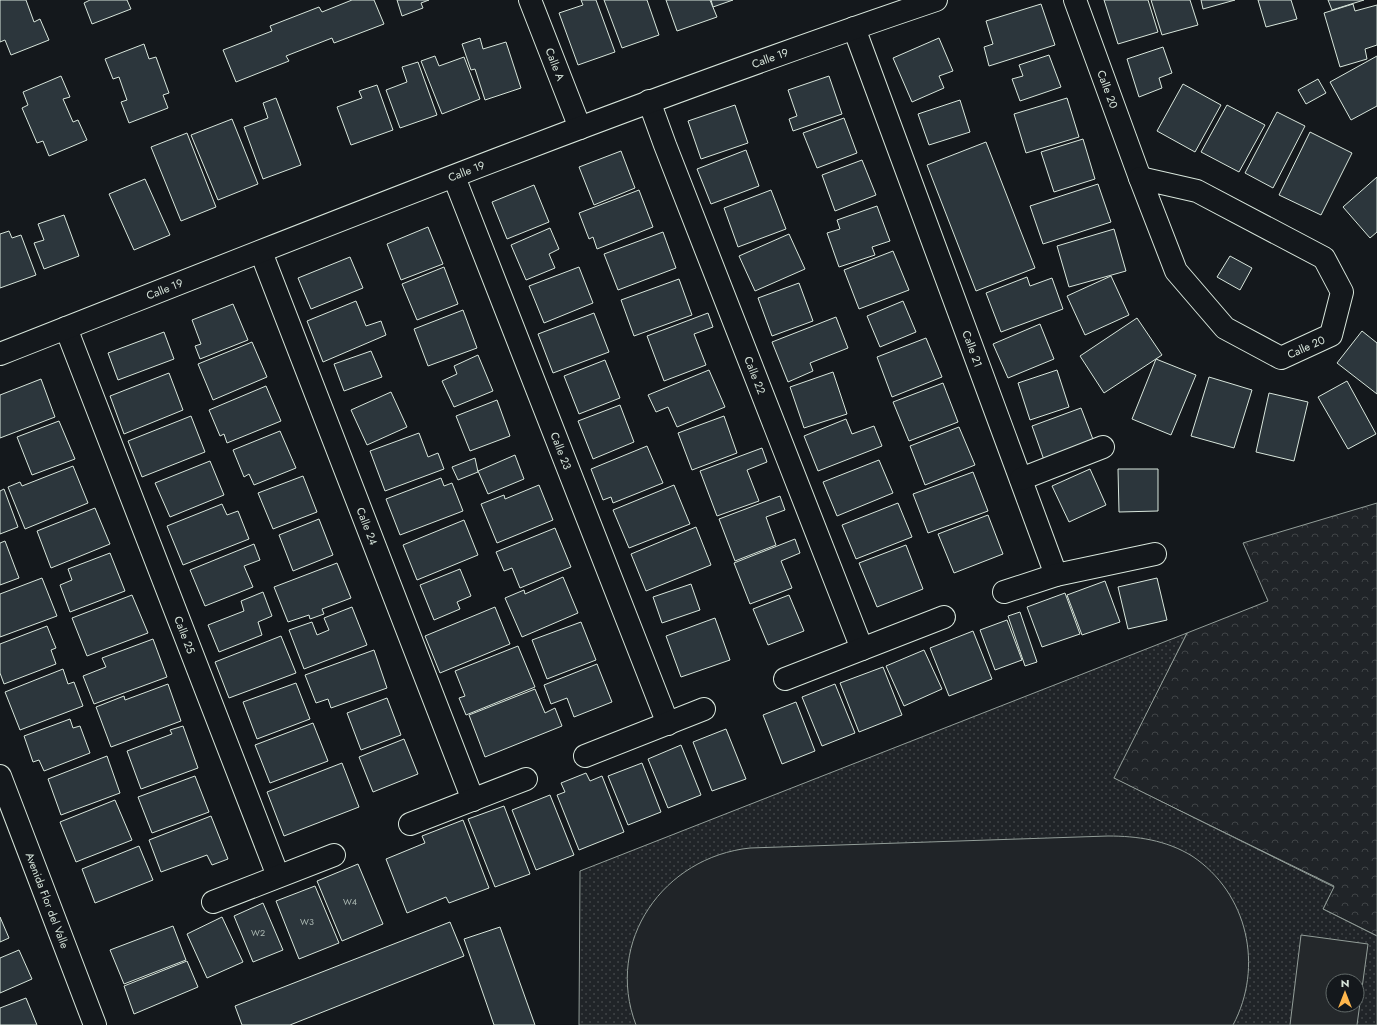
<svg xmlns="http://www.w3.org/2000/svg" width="1377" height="1025" font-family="Jost,sans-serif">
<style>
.forest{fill:url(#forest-crowns);stroke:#939e99}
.park{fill:url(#park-dots);stroke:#939e99;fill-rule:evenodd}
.pitch{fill:#202428;stroke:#939e99}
.parking{fill:#24282b;stroke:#939e99;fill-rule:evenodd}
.building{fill:#2c363c;stroke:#d8e6dc}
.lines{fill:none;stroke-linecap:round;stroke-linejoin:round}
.minor-casing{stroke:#d8e6dc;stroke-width:24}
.minor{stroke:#14181c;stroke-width:22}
.labels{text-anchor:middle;stroke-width:3;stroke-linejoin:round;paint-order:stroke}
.number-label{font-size:9px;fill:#adbab4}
.street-label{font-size:11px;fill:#d8e6dc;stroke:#14181c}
</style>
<defs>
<pattern id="forest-crowns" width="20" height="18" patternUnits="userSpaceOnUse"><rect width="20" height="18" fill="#202428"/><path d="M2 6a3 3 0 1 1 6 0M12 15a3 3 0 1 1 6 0" fill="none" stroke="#404447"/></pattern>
<pattern id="park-dots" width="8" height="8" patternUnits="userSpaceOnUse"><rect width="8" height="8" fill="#202428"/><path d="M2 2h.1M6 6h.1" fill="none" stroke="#404447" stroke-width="1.8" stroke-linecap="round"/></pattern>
</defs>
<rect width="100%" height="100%" fill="#14181c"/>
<!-- forest -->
<path class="forest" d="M1377,503v433l-54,-27 11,-23 -221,-108 74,-145 81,-32 -25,-58z"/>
<!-- park -->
<path class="park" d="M1187,633l-73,145 220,109 -11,22 54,27v89h-798l1,-154zM1333,981h24v24h-24z"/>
<!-- pitch -->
<path class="pitch" d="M1108,836c29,0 58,4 84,20 56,37 72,111 41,169h-597c-32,-84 28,-168 114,-177z"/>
<!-- parking -->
<path class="parking" d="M1301,935l67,9 -11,81h-67zM1333,981h24v24h-24z"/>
<!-- building -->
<g class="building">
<path d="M0,0h26l8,22 6,-3 9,21 -38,15 -6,-15 -5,2z"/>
<path d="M90,0h37l4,9 -39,15 -8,-21z"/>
<path d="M352,0h22l10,24 -50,19 -2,-5 -46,18 3,5 -53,21 -13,-32 49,-19 -2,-5 49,-19 3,5z"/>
<path d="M397,0h32l-8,3 2,5 -21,8z"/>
<path d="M581,0h15l19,52 -37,13 -19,-52 24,-8z"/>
<path d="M604,0h43l12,35 -37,13z"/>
<path d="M666,0h44l7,17 -40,14z"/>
<path d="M711,0h22l-20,7z"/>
<path d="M1104,0h44l10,32 -40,12z"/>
<path d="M1151,0h39l8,25 -36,10z"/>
<path d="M1201,0h34l-32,9z"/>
<path d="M1258,0h33l6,19 -31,8z"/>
<path d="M1328,0h36l-32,10z"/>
<path d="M1041,4l14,41 -66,21 -5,-19 9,-3 -7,-23z"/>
<path d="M1353,4l2,7 22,-6v40l-12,4 2,10 -27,8 -16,-54z"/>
<path d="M480,38l3,11 23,-7 15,46 -36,12 -10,-31 -4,1 -9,-26z"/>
<path d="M939,38l14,33 -14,5 5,12 -32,14 -19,-44z"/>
<path d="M144,44l5,15 7,-2 13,36 -6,2 5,13 -39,15 -8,-21 6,-2 -8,-23 -6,2 -8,-20z"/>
<path d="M1163,47l9,26 -13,5 3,10 -23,9 -12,-38z"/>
<path d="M1049,55l12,32 -41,14 -8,-22 11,-3 -4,-11z"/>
<path d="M435,56l4,10 25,-9 16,42 -38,15 -21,-53z"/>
<path d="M1377,56v50l-26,14 -21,-38z"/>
<path d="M418,62l19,53 -37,13 -14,-38 21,-8 -5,-15z"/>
<path d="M61,76l9,21 -7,2 10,23 5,-2 9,20 -38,16 -6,-15 -6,2 -15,-35 6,-3 -5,-13z"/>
<path d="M829,76l13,38 -49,17 -4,-12 8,-3 -9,-26z"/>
<path d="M1318,79l8,14 -20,11 -8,-14z"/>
<path d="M1183,84l38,21 -26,47 -38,-21z"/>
<path d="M377,85l16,45 -42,15 -14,-38 25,-9 -3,-7z"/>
<path d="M276,98l25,67 -38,14 -19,-52 24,-9 -5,-15z"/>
<path d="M1067,98l12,39 -53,16 -12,-39z"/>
<path d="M960,100l10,32 -41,13 -11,-31z"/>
<path d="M735,105l13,38 -47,16 -13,-38z"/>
<path d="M1227,105l38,20 -26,47 -38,-20z"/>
<path d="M1277,112l28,14 -32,62 -28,-15z"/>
<path d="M844,118l13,35 -40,15 -14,-35z"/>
<path d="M232,119l26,65 -40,16 -27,-65z"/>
<path d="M1310,132l42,21 -31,62 -42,-20z"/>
<path d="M187,133l29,74 -35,14 -30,-74z"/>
<path d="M1083,139l12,40 -41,13 -13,-40z"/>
<path d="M986,142l49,126 -59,23 -49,-126z"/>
<path d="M746,150l13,36 -48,18 -14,-35z"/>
<path d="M621,151l14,37 -41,17 -15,-38z"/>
<path d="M862,160l14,35 -41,16 -13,-36z"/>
<path d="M1377,177v55l-7,6 -27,-31z"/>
<path d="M145,179l25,56 -36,15 -25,-56z"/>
<path d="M1098,184l13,38 -68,22 -13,-38z"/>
<path d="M534,185l15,37 -42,17 -15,-37z"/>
<path d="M639,190l14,37 -56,22 -4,-12 -4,2 -10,-26z"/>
<path d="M771,190l15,39 -48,18 -14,-39z"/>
<path d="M877,206l13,35 -18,6 3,8 -36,12 -12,-34 13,-4 -3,-9z"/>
<path d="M64,215l15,41 -35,13 -10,-26 10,-3 -6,-16z"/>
<path d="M428,227l15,37 -42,16 -14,-36z"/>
<path d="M550,228l9,21 -10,5 6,14 -29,12 -15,-35z"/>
<path d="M1114,229l12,42 -57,16 -12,-41z"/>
<path d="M9,231l3,7 9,-3 15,40 -36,13v-54z"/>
<path d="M663,232l13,36 -58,22 -14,-36z"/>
<path d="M789,234l16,35 -50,22 -16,-35z"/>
<path d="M893,251l16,39 -50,19 -15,-39z"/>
<path d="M1230,256l22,12 -12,22 -23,-13z"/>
<path d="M350,257l13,31 -52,21 -13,-31z"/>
<path d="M444,267l14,37 -41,16 -15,-36z"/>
<path d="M579,267l14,36 -49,20 -15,-37z"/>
<path d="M1111,276l18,39 -44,20 -18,-39z"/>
<path d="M1027,277l3,9 22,-8 11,31 -62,23 -15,-39z"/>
<path d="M679,279l13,36 -58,21 -13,-36z"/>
<path d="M799,283l14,38 -41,15 -14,-38z"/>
<path d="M356,301l10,25 15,-5 5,14 -63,27 -16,-41z"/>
<path d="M903,301l13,31 -36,15 -13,-31z"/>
<path d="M233,304l15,36 -48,19 -5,-13 6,-2 -9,-24z"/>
<path d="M463,310l14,38 -49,18 -14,-37z"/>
<path d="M594,313l15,39 -56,21 -15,-39z"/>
<path d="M708,313l5,14 -19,7 12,31 -42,16 -17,-45z"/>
<path d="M836,317l12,31 -38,15 3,8 -25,11 -16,-40z"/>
<path d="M1137,318l25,37 -58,38 -24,-37z"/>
<path d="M1040,324l14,35 -46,19 -15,-34z"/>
<path d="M1362,331l15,12v51l-40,-31z"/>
<path d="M164,332l10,27 -56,21 -10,-27z"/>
<path d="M926,338l16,39 -50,20 -15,-40z"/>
<path d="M252,342l15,35 -54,23 -15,-36z"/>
<path d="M371,351l11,26 -38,14 -10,-27z"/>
<path d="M478,355l15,36 -39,16 -12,-26 15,-7 -3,-8z"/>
<path d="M1156,359l40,16 -25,60 -39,-16z"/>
<path d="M605,360l15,38 -41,16 -15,-38z"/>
<path d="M709,370l16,37 -48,20 -9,-20 -12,5 -8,-17z"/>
<path d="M1057,370l12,37 -39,13 -12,-37z"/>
<path d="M833,372l14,42 -43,14 -14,-41z"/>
<path d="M169,373l14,37 -59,24 -14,-38z"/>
<path d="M1209,377l43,13 -18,58 -43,-12z"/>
<path d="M41,379l14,38 -55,21v-43z"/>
<path d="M1347,381l29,53 -28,15 -30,-52z"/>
<path d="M943,383l15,39 -49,19 -16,-39z"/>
<path d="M266,386l15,35 -54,22 -3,-9 -4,2 -11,-26z"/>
<path d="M391,392l16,35 -40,18 -16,-35z"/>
<path d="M1269,393l39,9 -14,59 -38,-9z"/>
<path d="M497,400l13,36 -40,15 -14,-35z"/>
<path d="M620,405l14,37 -41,17 -15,-38z"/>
<path d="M1081,408l13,34 -50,18 -12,-34z"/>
<path d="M191,416l14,36 -63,25 -14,-36z"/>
<path d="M724,416l13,37 -45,17 -14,-37z"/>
<path d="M846,419l6,15 22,-8 8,20 -64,25 -14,-35z"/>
<path d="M59,421l16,38 -43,16 -15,-38z"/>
<path d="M959,427l16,38 -50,20 -15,-39z"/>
<path d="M280,431l16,37 -42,17 -5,-11 -5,3 -11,-27z"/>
<path d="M419,433l9,24 10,-4 6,16 -59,22 -15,-40z"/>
<path d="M647,446l16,37 -50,20 -2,-6 -8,3 -12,-31z"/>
<path d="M762,448l5,14 -20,8 12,31 -42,15 -17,-45z"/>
<path d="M515,455l9,24 -36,15 -10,-23z"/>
<path d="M475,458l3,14 -20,8 -6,-13z"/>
<path d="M879,460l14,33 -56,23 -14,-34z"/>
<path d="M210,461l14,34 -54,22 -15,-34z"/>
<path d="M73,466l15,37 -63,26 -17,-42 12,-5 2,4z"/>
<path d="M1090,469l16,36 -37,17 -17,-36z"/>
<path d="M1118,469h40v42l-39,1z"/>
<path d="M973,472l15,39 -60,22 -15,-39z"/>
<path d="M303,476l14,36 -44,17 -15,-36z"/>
<path d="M441,478l3,8 8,-3 11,28 -63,24 -14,-36z"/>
<path d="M539,485l14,35 -56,23 -16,-39 23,-9 1,4z"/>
<path d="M674,485l16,39 -61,24 -16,-38z"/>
<path d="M4,489l14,38 -18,7v-43z"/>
<path d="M780,496l5,14 -19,7 10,28 -41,16 -16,-42z"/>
<path d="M898,503l14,34 -56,22 -14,-34z"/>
<path d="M222,504l5,11 11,-4 11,28 -66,26 -16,-39z"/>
<path d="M95,508l15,36 -59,24 -14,-37z"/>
<path d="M988,515l15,39 -49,19 -16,-39z"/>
<path d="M319,519l14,36 -40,16 -14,-36z"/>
<path d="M464,520l14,35 -61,25 -14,-35z"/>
<path d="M696,527l15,38 -65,26 -15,-37z"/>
<path d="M555,528l16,39 -51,21 -8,-20 -8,3 -8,-19z"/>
<path d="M795,539l5,14 -19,8 11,27 -42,16 -16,-41z"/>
<path d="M5,541l14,37 -19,7v-42z"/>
<path d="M254,544l6,16 -16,6 9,21 -48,19 -15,-36z"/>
<path d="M906,545l17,44 -46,18 -18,-44z"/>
<path d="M110,553l15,38 -55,21 -10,-27 12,-5 -4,-11z"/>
<path d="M337,563l14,35 -29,11 2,5 -14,5 -1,-4 -21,7 -14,-35z"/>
<path d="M460,569l11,27 -14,6 3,7 -26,11 -14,-35z"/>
<path d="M563,577l15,36 -56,24 -17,-39 19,-8 1,4z"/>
<path d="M42,578l15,38 -57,21v-43z"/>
<path d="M1157,578l10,42 -39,9 -10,-42z"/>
<path d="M1105,581l15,41 -38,13 -15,-40z"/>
<path d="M691,584l9,26 -38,13 -9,-26z"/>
<path d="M263,592l9,24 -14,6 4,13 -43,17 -11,-27 36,-14 -3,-10z"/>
<path d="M1065,593l15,41 -38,13 -15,-40z"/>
<path d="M132,595l16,38 -61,23 -15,-38z"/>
<path d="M789,595l15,36 -36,14 -15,-36z"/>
<path d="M352,607l15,38 -63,24 -15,-39 23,-8 5,13 12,-5 -5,-12z"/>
<path d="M495,607l15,37 -70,29 -15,-37z"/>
<path d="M1020,612l17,50 -12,4 -17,-50z"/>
<path d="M715,618l15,42 -49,17 -15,-41z"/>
<path d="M1007,620l15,40 -27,10 -15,-40z"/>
<path d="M581,622l15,38 -49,19 -15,-39z"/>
<path d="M47,626l9,22 -5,2 5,14 -52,20 -4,-11v-29z"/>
<path d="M973,631l19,48 -43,17 -19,-48z"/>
<path d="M281,636l15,37 -67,25 -14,-36z"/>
<path d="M153,639l14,38 -73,27 -11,-28 23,-9 -4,-9z"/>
<path d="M518,646l17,41 -69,28 -7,-17 6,-2 -10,-25z"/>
<path d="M374,650l13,38 -56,20 -3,-9 -12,4 -11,-28z"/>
<path d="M924,650l18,39 -38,17 -18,-40z"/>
<path d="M597,664l15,38 -38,15 -7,-19 -16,6 -7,-19z"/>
<path d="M883,667l19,48 -43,17 -19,-49z"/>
<path d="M63,669l5,15 6,-2 9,24 -63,24 -15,-38z"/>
<path d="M296,683l14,36 -53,20 -14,-37z"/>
<path d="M168,684l13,37 -70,26 -15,-40 28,-11 1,4z"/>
<path d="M835,684l20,49 -33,13 -20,-49z"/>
<path d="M535,689l10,24 10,-5 7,18 -77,31 -16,-42z"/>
<path d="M387,698l14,37 -40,15 -14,-37z"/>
<path d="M796,702l19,49 -33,13 -19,-49z"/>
<path d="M70,719l3,9 7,-2 10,27 -46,18 -5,-11 -6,2 -9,-26z"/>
<path d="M313,723l15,38 -58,22 -15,-38z"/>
<path d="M183,726l15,42 -57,21 -14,-38 45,-17 -2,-4z"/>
<path d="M726,729l20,50 -34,12 -19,-49z"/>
<path d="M404,739l14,35 -45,18 -14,-35z"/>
<path d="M681,745l20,50 -33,13 -20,-49z"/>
<path d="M107,756l13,37 -59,22 -13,-36z"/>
<path d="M342,763l17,44 -75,29 -17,-44z"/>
<path d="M642,763l19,49 -33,13 -20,-49z"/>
<path d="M586,773l4,8 12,-5 22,56 -45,18 -22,-55 8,-3 -4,-9z"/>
<path d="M195,776l14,36 -57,21 -14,-36z"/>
<path d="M550,795l24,60 -38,15 -24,-60z"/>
<path d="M115,800l17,40 -56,22 -16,-40z"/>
<path d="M504,806l26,68 -35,13 -27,-68z"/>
<path d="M211,816l17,43 -16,6 -5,-10 -46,17 -12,-32z"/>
<path d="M463,820l26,68 -40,15 -3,-6 -39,16 -21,-54 39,-16 -3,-7z"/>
<path d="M139,846l14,34 -58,23 -13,-34z"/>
<path d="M358,864l25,60 -41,17 -25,-60z"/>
<path d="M315,886l24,57 -40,16 -23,-58z"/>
<path d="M263,903l20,47 -30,12 -19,-46z"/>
<path d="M0,917l9,21 -9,4z"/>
<path d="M222,917l21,45 -36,16 -20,-44z"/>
<path d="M450,922l14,34 -174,69h-48l-7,-19z"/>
<path d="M173,926l13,34 -62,24 -14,-34z"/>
<path d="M500,927l35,98h-41l-30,-86z"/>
<path d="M19,950l13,29 -32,14v-35z"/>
<path d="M187,961l11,26 -64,27 -10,-28z"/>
<path d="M26,998l11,27h-37v-17z"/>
</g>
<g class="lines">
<!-- minor casing -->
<g class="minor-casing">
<g id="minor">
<path id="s1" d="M530,0l50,128"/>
<path id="s2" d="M1075,0l65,178"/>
<path id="s3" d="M854,28l202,547"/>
<path id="s4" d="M649,101l16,44 197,504"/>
<path id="s5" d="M454,177l214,547"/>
<path d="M1140,178l57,13 127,67 18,34 -11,43 -50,23 -56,-30 -49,-57z"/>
<path id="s6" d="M261,252l212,548"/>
<path id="s7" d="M66,328l212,548"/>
<path id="s8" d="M0,354c310,-122 620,-247 936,-354"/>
<path d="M1021,479l82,-32"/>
<path d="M1004,592l52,-17 99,-21"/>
<path d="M785,679l159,-62"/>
<path d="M585,756l119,-47"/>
<path id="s9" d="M0,776l95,249"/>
<path d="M410,824l116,-45"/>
<path d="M213,902l121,-47"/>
</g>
</g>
<!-- minor -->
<use href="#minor" class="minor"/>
</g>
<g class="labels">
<!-- number labels -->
<g class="number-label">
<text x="350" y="905">W4</text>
<text x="307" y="925">W3</text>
<text x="258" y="936">W2</text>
</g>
<!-- street labels -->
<g class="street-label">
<text dy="4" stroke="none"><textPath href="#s8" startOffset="825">Calle 19</textPath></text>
<text dy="4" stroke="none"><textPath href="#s1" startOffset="69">Calle A</textPath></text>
<text dy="4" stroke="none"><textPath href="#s2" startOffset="95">Calle 20</textPath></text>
<text dy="4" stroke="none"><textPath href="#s8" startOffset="501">Calle 19</textPath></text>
<text dy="4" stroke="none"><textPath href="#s8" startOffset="177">Calle 19</textPath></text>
<text transform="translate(1306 347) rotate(-24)" y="4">Calle 20</text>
<text dy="4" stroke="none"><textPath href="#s3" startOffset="342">Calle 21</textPath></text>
<text dy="4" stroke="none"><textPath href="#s4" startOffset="294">Calle 22</textPath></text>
<text dy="4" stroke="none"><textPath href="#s5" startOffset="294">Calle 23</textPath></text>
<text dy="4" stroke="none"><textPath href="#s6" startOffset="294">Calle 24</textPath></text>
<text dy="4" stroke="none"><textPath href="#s7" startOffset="329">Calle 25</textPath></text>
<text dy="4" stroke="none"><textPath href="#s9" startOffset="133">Avenida Flor del Valle</textPath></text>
</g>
</g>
<!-- north arrow -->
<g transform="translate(1345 993)"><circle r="19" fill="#14181c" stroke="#626a69"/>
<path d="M0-3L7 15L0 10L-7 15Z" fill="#ffb74d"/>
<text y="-6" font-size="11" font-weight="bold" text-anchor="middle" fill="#d8e6dc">N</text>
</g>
</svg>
